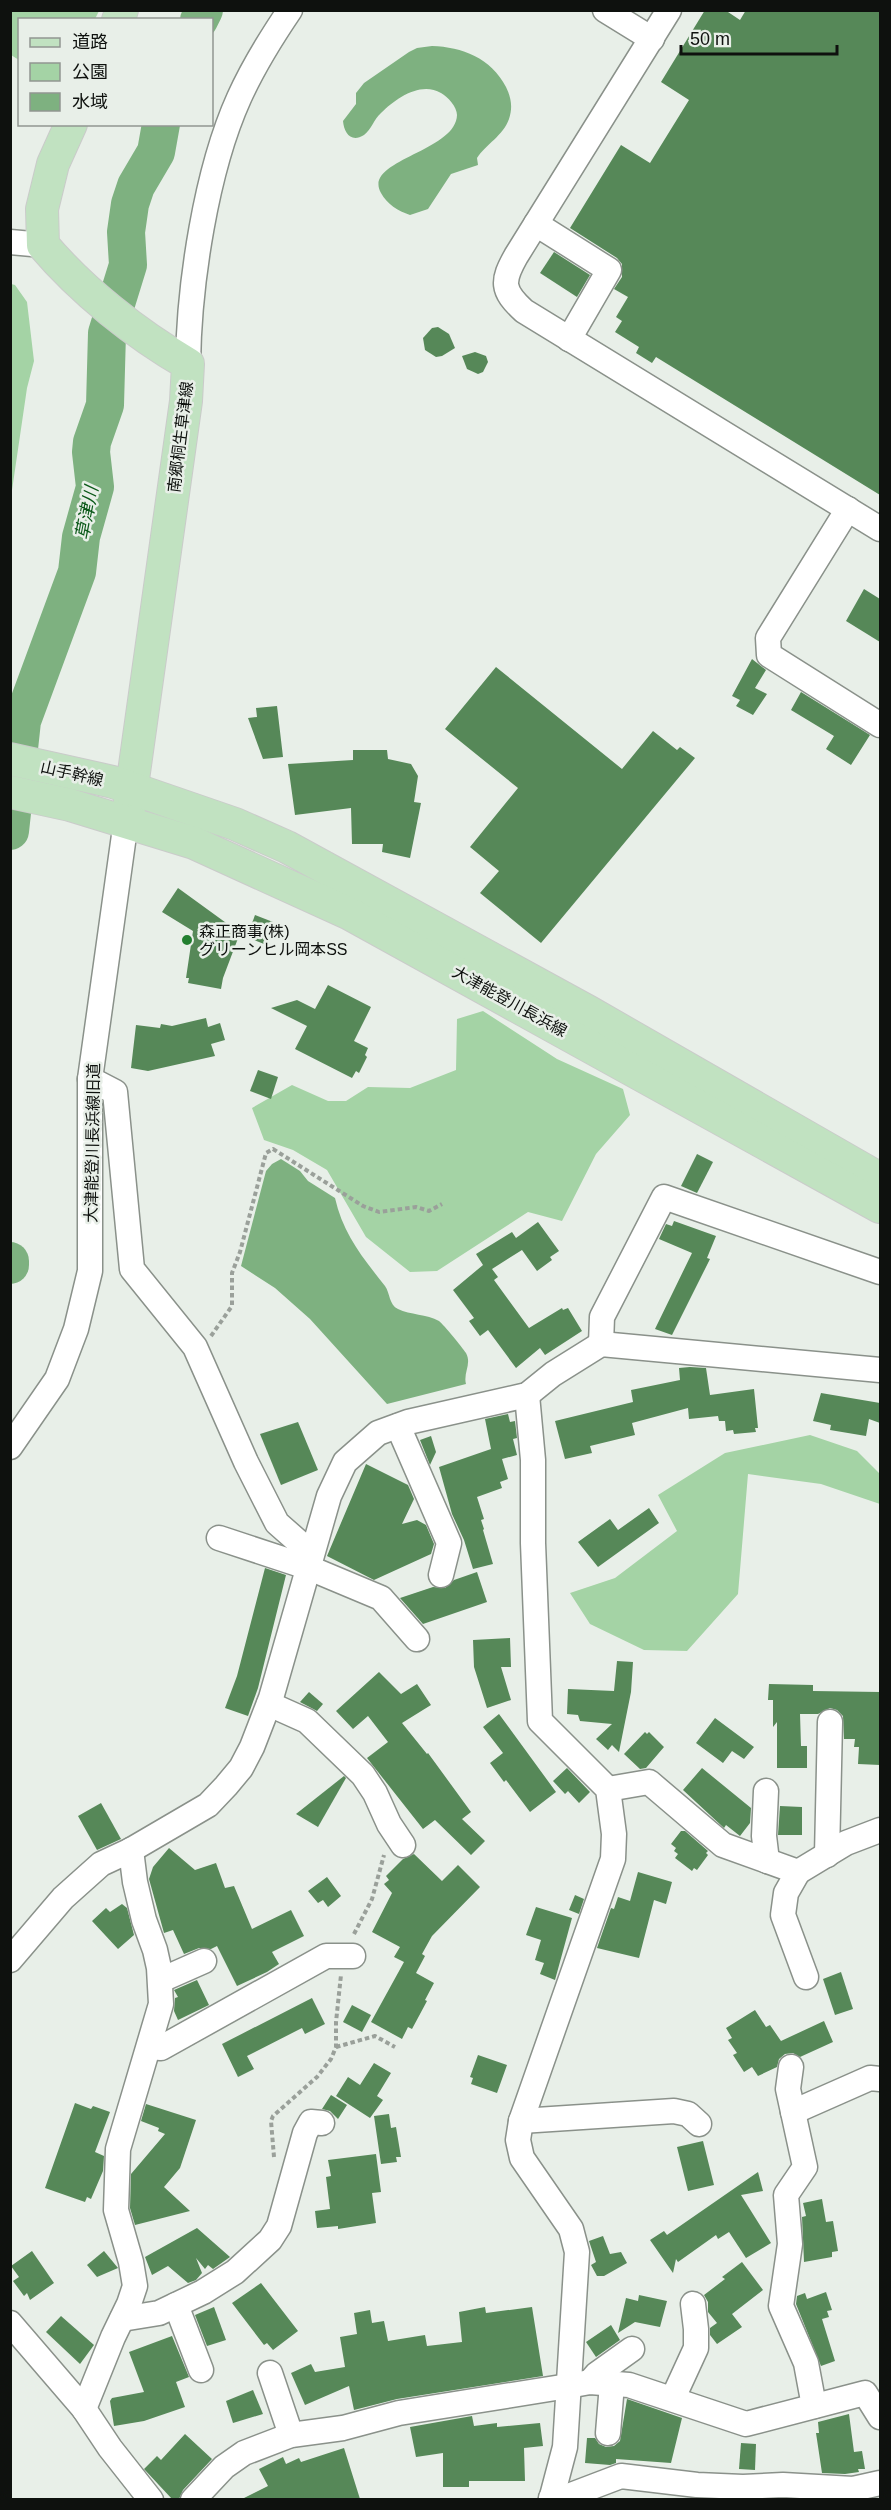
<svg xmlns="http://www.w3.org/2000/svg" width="891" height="2510" font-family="Helvetica,'Noto Sans JP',sans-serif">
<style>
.green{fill:#a4d3a5}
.water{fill:#7eb180}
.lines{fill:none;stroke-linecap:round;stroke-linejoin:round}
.river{stroke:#7eb180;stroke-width:38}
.building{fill:#568858}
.minor-casing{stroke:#8a918a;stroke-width:27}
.major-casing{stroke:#cacbca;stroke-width:34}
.path{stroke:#9aa09a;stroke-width:4;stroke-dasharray:4.5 3;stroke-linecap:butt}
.minor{stroke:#fff;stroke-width:24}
.major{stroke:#c1e2c1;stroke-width:32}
.poi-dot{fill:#227f2f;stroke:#e8efe8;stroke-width:2}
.labels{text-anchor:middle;stroke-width:5;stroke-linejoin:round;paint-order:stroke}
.street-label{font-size:16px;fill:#0e110e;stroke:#e8efe8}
.poi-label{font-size:16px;fill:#0e110e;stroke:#e8efe8;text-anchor:start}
.water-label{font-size:18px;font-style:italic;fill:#0b5919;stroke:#e8efe8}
</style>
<rect width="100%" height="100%" fill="#e8efe8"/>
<!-- green -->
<g class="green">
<path d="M11,10h88v1l-4,8 -75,1 -1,40 -8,-5z"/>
<path d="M11,284l4,1 12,17 7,59 -7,27 -16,109z"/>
<path d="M483,1011l74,48 66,30 7,26 -34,39 -34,67 -34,-9 -91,59 -27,1 -44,-35 -39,-67 -34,-20 -29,-10 -12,-32 40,-23 36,16h18l22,-14 42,1 46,-18 1,-51z"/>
<path d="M810,1435l47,16 23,23v30l-59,-20 -73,-10 -10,120 -51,57 -43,-1 -54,-26 -20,-31 45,-15 62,-47 -19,-36 67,-42z"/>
</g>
<!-- water -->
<g class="water">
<path d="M432,46c30,1 59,12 74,41 5,10 7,20 3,32 -6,17 -23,25 -32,39l1,7 -27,9 -23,35 -18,6c-12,-4 -23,-11 -29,-22 -19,-33 75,-41 76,-78 0,-8 -9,-18 -16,-22 -20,-12 -45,5 -60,20 -7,6 -10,17 -17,22 -13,8 -20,-2 -21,-14l13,-17v-11l8,-10 45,-31 8,-4z"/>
<path d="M281,1159l19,12 8,10 27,17c8,36 28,60 50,88 5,7 4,19 13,23 12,6 29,5 41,12 5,4 23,26 27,32 6,11 -3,20 0,31l-79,20 -77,-85 -35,-31 -34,-22 25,-95 6,-7z"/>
</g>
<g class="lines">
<!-- river -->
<g class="river">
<path d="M199,20l5,-10"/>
<path d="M10,831l12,-110 55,-149 4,-35 14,-50 -4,-35 1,-10 13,-37 2,-72 21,-68 -2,-33 4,-28 6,-18 20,-34 5,-28"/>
<path d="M10,1261v4"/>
</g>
</g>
<!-- building -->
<g class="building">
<path d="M705,10h20l15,10 6,-10h134v485l-224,-138 -4,6 -16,-10 3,-6 -24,-15 7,-11 -6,-4 12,-20 -14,-8 8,-12v-13l-5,-6 -47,-30 51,-83 29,18 39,-63 -28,-18z"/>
<path d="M554,252l36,23 -13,22 -37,-24z"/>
<path d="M438,327l11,7 6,14 -13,8 -6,1 -11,-7 -2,-12 9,-10z"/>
<path d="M475,352l11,4 2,6 -5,10 -5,2 -11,-5 -5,-13z"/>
<path d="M864,589l16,10v43l-34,-21z"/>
<path d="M752,659l14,11 -11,18 12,6 -14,21 -17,-9 4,-6 -8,-4z"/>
<path d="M496,667l126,102 31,-38 24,19 3,-3 15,11 -154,185 -61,-50 19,-22 -29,-24 48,-59 -73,-59z"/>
<path d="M801,692l69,43 -19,30 -25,-16 8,-13 -43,-26z"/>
<path d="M277,706l6,51 -20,2 -15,-41 9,-1 -1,-9z"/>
<path d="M353,750h34l1,9 23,5 7,12 -4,26 7,1 -11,55 -28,-6 1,-8h-31l-1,-36 -56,7 -7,-51 65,-4z"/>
<path d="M178,888l62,45 -17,45 -2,11 -33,-6 1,-5h-3l7,-47 -31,-19z"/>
<path d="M255,915l18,7 -9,22 -17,-7z"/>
<path d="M328,985l43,22 -17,34 14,7 -3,7 2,2 -8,16 -3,-2 -4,7 -57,-29 12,-23 -36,-18 26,-8 18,9z"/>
<path d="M206,1018l2,9 12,-4 5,17 -14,4 4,12 -67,15 -17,-3 5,-43 24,3 1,-4 11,2z"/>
<path d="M258,1070l20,7 -7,22 -21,-8z"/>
<path d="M697,1154l16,8 -16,31 -16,-7z"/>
<path d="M674,1221l42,15 -9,22 3,1 -38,76 -17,-6 37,-76 -33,-14 7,-15 6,2z"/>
<path d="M538,1222l21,29 -9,6 2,3 -15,11 -15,-21 -30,19 6,8 -4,3 35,48 33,-20 1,2 5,-2 14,23 -37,24 -5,-7 -24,20 -28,-38 -8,6 -11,-15 5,-3 -21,-28 30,-25 -7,-11 36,-22 4,6z"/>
<path d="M690,1367l16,1 4,27 44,-6 4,39h-3l1,4 -22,2 -1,-4 -7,1 -1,-10h-6l-1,-5 -29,3 -1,-11 -56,15 3,12 -45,11 2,7 -27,6 -10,-38 78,-19 -2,-12 49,-10 -1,-12z"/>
<path d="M821,1393l59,10v20l-11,-4 -3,17 -36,-6 1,-5 -18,-4z"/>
<path d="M508,1414l2,8 5,-1 2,17 -4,1 4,16 -15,4 6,20 -8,3 2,6 -25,9 7,22 -3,1 3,9 -1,1 10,34 -20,5 -9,-29 -12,-26 -13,-47 52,-18 -6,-30z"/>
<path d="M298,1422l20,48 -37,15 -21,-51z"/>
<path d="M431,1436l5,16 -6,13 -10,-25z"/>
<path d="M366,1464l42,21 6,14 -12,25 15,-4 9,5 8,19 -3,10 -57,26 -47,-24z"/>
<path d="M649,1508l10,15 -61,44 -20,-25 32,-23 8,11z"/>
<path d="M265,1568l21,7 -28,113 -10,28 -23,-8 12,-32z"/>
<path d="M477,1572l10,30 -64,22 -23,-26 33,-11 12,1 9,-8z"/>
<path d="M510,1638l1,29h-10l10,33 -24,8 -13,-41 -1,-27z"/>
<path d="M617,1661l16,1 -2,30 -12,60 -7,-7 -4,5 -12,-11 16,-15 -32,-3 -2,-6 -11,-1 1,-25 46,2z"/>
<path d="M379,1672l22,22 16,-10 14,21 -29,18 25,31 1,-1 43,59 -9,7 23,22 -14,14 -36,-35 -12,9 -56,-71 21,-16 -20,-26 -15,13 -17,-18z"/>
<path d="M769,1684l44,1v6l67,1v73l-22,-1 1,-17h-5l1,-8h-11l-1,-23 -6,-6 -7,-2 -12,6h-18l1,32h6v22h-30v-46l-4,5v-27h-5z"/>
<path d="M309,1692l14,12 -6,7 -17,-9z"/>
<path d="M499,1714l57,78 -26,20 -24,-32 -2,2 -14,-19 13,-10 -20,-26z"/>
<path d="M715,1718l39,29 -10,12 -12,-8 -9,12 -27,-20z"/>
<path d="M645,1732l2,2 2,-2 15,15 -18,21 -6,1 -16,-15z"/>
<path d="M567,1768l23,24 -11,11 -11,-12 -3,3 -12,-13z"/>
<path d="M702,1768l49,40 -1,15 -10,13 -14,-11 -2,3 -41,-38z"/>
<path d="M344,1776l2,2 -28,49 -22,-13z"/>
<path d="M101,1803l20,36 -24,11 -19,-34z"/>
<path d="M780,1806l22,1v28h-24z"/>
<path d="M681,1831h4l23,20 -2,2 2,2 -11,15 -3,-2 -2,3 -17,-13 3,-4 -4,-3 2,-3 -5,-4z"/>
<path d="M169,1848l26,22 21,-7 9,25 9,-2 18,43 39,-19 13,26 -32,16 7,12 -12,8 -30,14 -20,-40 -6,3 -12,-1 -15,6 -11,-24 -9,3 -15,-54 4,-12z"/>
<path d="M414,1854l28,27 16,-16 22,22 -48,49 -10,18 3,2 -9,17 18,10 -9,17 2,1 -15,28 -4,-2 -6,12 -31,-17 33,-60 -10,-5 6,-10 -28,-15 20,-39 -8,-9 5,-4 -3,-4 17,-17z"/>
<path d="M638,1872l34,10 -6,22 -12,-4 -15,58 -42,-10 14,-40 3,1 4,-12 12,4z"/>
<path d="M327,1877l14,19 -13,11 -5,-7 -5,3 -10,-12z"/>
<path d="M575,1895l9,4 -5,15 -10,-4z"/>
<path d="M122,1904l5,4 7,27 -16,14 -26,-28 14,-13 4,4z"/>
<path d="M536,1907l36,11 -17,62 -15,-6 4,-11 -9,-3 6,-20 -15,-5z"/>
<path d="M841,1972l12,37 -18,6 -12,-36z"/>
<path d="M197,1980l12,25 -31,15 -4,-9 1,-13 3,-1 -4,-7z"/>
<path d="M312,1998l13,26 -20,10 -3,-6 -55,28 7,13 -16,8 -16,-33z"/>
<path d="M352,2005l19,10 -9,17 -19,-10z"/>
<path d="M755,2010l11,17 4,-2 11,16 43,-20 9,21 -33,15 -7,-4 -8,1 -6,5 -2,8 -19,9 -6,-9 -8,5 -11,-17 4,-2 -9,-13 4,-2 -6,-10z"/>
<path d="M478,2055l29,10 -10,28 -26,-9 2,-6 -3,-1z"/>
<path d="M374,2063l17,10 -14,23 6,4 -13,18 -34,-22 12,-19 12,8z"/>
<path d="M331,2095l16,10 -9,14 -8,-8 -8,-2z"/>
<path d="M75,2103l16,6 2,-3 17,6 -15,40 9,4 -1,15 -12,28 -4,-2 -2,5 -40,-14z"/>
<path d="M146,2104l50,16 -16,48 -16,19 26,24 -55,14 -5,-17 1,-34 34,-40 -7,-3 1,-3 -18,-7z"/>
<path d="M389,2114l2,14 5,-1 5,30h-5l1,5 -16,2 -7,-48z"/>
<path d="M703,2141l11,44 -26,6 -11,-44z"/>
<path d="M376,2154l5,38 -9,1 4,30 -38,6v-3l-21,2 -2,-17 15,-2 -4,-32 5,-1 -3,-16z"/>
<path d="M758,2172l5,19 -22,4 30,48 -25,15 -17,-26 -11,7 -2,-4 -38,27 -2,-3 -3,14 -23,-33 14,-9 3,4z"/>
<path d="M822,2199l4,23 7,-1 5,30 -6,1v5l-28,5 -2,-45 4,-1 -3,-13z"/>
<path d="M197,2228l33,29 -17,12 -5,-4 -3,4 -9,-11 6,15 -6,7 -8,3 -20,-17 -16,9 -7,-18z"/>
<path d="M603,2236l7,18 11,-2 6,11 -23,13h-7l-6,-11 5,-3 -7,-21z"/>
<path d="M32,2251l22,32 -24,17 -3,-7 -3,3 -11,-15 6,-4 -8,-11z"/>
<path d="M104,2251l14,17 -21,9 -10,-12z"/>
<path d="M742,2262l21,28 -31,24 10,13 -25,17 -7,-9v-7l7,-5 -9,-11v-10l-4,-7 21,-16 -3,-2z"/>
<path d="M261,2283l37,48 -25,19 -6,-7 -3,2 -32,-42z"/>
<path d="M826,2292l6,18 -5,1 2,6 -7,2 13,42 -14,5 -25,-62 1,-8 8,-3 2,6z"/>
<path d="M639,2295l28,6 -7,26 -25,-5 -17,11 8,-35 12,3z"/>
<path d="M214,2307l12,33 -19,6 -12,-31z"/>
<path d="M485,2307l1,6 46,-6 11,69 -146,23 -43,11 -5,-24 -44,19 -14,-32 20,-9 4,8 30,-5 -5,-30 17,-3 -3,-21 16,-3 2,13 12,-2 4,20 37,-6 2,11 35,-4 -3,-30z"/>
<path d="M61,2316l33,29 -14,19 -34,-32z"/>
<path d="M611,2325l9,15 -24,17 -10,-15z"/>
<path d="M172,2336l17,41 -13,5 9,25 -41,14 -30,5 -4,-25 2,-3 32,-6 -15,-40z"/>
<path d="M253,2390l10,24 -30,9 -7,-22z"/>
<path d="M627,2399l55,19 -11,45 -55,-4v4l-6,2 -25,-2 2,-25h8l4,6 7,3 8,-1 6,-5z"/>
<path d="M849,2414l5,38 8,-1 3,18h-7l1,3 -14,2 -23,-1 -6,-40h3l-1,-11z"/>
<path d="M472,2416l2,10 23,-3v4l43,-4 3,23 -19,2 1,33h-56v6h-26v-34l-27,4 -6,-30z"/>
<path d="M185,2434l27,25 -29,31 -4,9h-7l-28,-30 13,-13 4,4z"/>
<path d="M741,2443l15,1 -1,26 -16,-1z"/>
<path d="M344,2448l16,51h-118l26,-13 -9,-17 24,-12 3,7 13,-6 2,4z"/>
</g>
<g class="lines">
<!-- minor casing -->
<g class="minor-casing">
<g id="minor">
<path d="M605,10l47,29"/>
<path d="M669,10l-153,246c-14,25 -15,34 8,55l356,218"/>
<path d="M536,224l73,46 -40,69"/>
<path d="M10,242l33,3"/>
<path d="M188,364c1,-80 18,-193 51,-266 14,-31 32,-60 51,-88"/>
<path d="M848,509l-80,129 1,17 111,70"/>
<path d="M90,1079l25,13 17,177 63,78 51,115 31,61 34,30"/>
<path d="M601,1344l1,-27 62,-120 216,75"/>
<path d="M527,1395l6,65v83l7,178 68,68 6,45 -1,25 -92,262 -3,19 4,18 49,71 6,23 -12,195 -14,53"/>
<path d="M398,1426l51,117 -8,32"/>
<path d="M10,1447l47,-68 19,-50 14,-58v-192l36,-258"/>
<path d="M219,1538l88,29 74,31 36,41"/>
<path d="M269,1704l38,17 56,54 12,18 14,31 14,21"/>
<path d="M608,1789l41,-7 74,63 75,27 48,-29 34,-13v1"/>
<path d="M766,1791l-2,45 3,25"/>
<path d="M827,1855l3,-133"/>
<path d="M798,1872l-12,21 -3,22 23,62"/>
<path d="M10,1960l53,-62 38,-34 30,-14 77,-45 18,-19 15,-18 11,-21 19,-49 58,-202 16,-34 33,-29 30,-11 119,-27 26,-21 48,-30 279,26"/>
<path d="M161,1980l43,-19"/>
<path d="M149,2047l12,1 165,-92h27"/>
<path d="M791,2067l-3,22 17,78 -19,28 4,49 -9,62 25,57 8,43"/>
<path d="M793,2112l77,-34 10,1"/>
<path d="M521,2121l153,-10 14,3 11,10"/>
<path d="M176,2305l25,65"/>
<path d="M122,2319l37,-6 44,-21 32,-20 35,-32 9,-14 26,-93 6,-11 11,1"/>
<path d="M10,2323l74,86 26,39 41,52"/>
<path d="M270,2373l21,62"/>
<path d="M590,2382l7,-8 35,-25"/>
<path d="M673,2398l23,-50v-19l-3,-25"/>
<path d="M84,2409l29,-72 16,-33 6,-18 -4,-24 -15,-52 2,-61 43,-145 -2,-36 -4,-18 -11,-30 -9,-38 -4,-32"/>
<path d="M608,2433l4,-49"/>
<path d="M551,2498l20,-3 50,-19 76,9 46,2 40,-2 70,4 27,-6"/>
<path d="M193,2500l31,-33 20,-14 47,-18 52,-7 56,-15 169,-27 22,-4 39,3 117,39 119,-31 15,24"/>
</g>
</g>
<!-- major casing -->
<g class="major-casing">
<g id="major">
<path d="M118,20l4,-10"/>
<path d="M71,124l-18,40 -11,45 1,36c39,46 93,89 145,119l-2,37 -57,407"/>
<path d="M10,759l103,23 122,42 52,23 302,165 291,167"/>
<path d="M10,792l60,13 124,38 156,71 530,293"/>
</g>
</g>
<!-- path -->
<g class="path">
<path d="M211,1336l21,-30v-33l8,-21 26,-99 7,-4 90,57 16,6 37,-5 13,4 13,-7"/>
<path d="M354,1934l18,-35 12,-44"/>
<path d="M336,2047l39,-11 20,11"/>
<path d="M274,2157l-3,-36 2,-5 44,-39 14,-18 5,-12v-25l5,-47"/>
</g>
<!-- minor -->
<use href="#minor" class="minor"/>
<!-- major -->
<use href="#major" class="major"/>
</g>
<!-- markers -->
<circle class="poi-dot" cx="187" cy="940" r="6"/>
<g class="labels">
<!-- street labels -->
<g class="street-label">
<text transform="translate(180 437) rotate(-83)" y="6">南郷桐生草津線</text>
<text transform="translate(72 773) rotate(13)" y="6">山手幹線</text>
<text transform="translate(510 1001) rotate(29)" y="6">大津能登川長浜線</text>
<text transform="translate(92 1143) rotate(-89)" y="6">大津能登川長浜線旧道</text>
</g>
<!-- poi labels -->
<g class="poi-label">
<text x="199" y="937">森正商事(株)<tspan x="199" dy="18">グリーンヒル岡本SS</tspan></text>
</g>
<!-- water labels -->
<g class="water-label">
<text transform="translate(87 513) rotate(-79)" y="6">草津川</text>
</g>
</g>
<!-- border -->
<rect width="891" height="2510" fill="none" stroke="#0e110e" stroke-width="24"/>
<!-- legend -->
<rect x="18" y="18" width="195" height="108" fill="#e8efe8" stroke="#919691" stroke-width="1.5"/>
<rect x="30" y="38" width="30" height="9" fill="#c1e2c1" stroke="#919691" stroke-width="1.5"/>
<text x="72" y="48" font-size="18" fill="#0e110e">道路</text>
<rect x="30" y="63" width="30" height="18" fill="#a4d3a5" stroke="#919691" stroke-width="1.5"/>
<text x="72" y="78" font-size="18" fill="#0e110e">公園</text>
<rect x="30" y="93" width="30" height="18" fill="#7eb180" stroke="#919691" stroke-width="1.5"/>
<text x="72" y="108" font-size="18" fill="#0e110e">水域</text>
<!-- scale -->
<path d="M681 45v9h156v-9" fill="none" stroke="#0e110e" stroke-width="3"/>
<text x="690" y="45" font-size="18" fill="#0e110e" stroke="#e8efe8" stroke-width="4.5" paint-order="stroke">50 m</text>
</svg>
